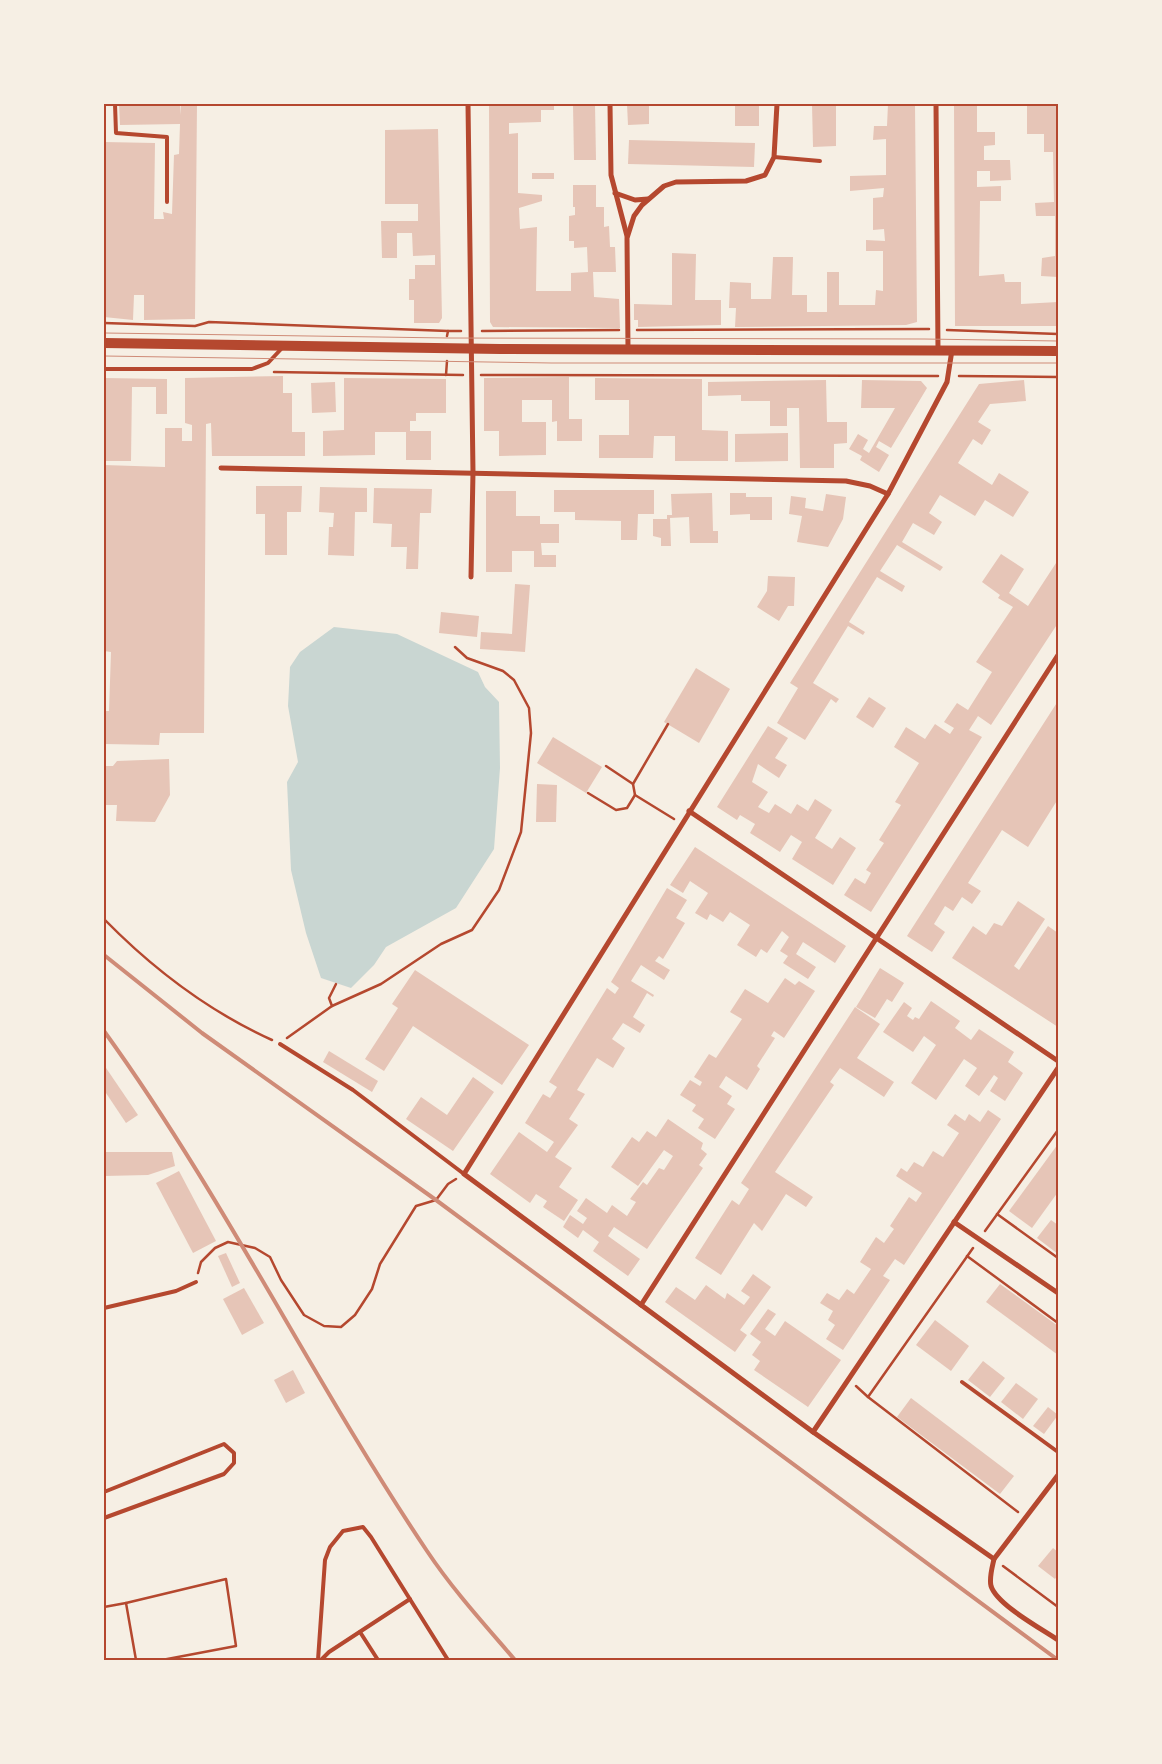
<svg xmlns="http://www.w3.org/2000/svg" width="1162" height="1764" font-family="Inter,sans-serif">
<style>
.water{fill:#c9d6d2}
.building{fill:#e6c5b7}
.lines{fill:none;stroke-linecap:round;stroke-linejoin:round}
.path{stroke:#b5482f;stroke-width:2.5}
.service{stroke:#b5482f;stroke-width:4}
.minor{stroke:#b5482f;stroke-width:5}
.secondary{stroke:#b5482f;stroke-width:10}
.tram{stroke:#cf8b77;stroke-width:1}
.rail{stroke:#cf8b77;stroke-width:4}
.neatline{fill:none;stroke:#b5482f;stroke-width:2}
</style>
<rect width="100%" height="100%" fill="#f6efe4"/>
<!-- water -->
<path class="water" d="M334,627l63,7 81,38 7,15 14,15 1,66 -6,81 -38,59 -70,39 -12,18 -23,23 -30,-10 -15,-45 -15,-63 -4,-88 11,-20 -10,-56 2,-39 10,-15z"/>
<!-- building -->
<g class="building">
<path d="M119,104h61v11l1,-11h16l-2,215 -51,1v-25h-10l-1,25 -29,-3v-175l51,1 -1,76h10l-1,-7 9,2 2,-59 5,-1 1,-30 -60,1z"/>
<path d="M489,104h65v6h-13v12l-32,1v11l9,-1v60l24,2v6l-23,7 1,21 17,-2 -1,64h35v-18l17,-1 -1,-25 -13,1v-7h-5v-25l6,-1v-8h-2v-22h23v22h8v20l5,-1 1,21h5l1,25h-23l1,25 25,2 1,29 -127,-1 -3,-5z"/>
<path d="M573,104h22l1,56h-22z"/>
<path d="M627,104h22v20l-21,1z"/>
<rect x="735" y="104" width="24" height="22"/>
<path d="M812,104h24v42l-23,1z"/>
<path d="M888,104h27l2,218 -11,3 -171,2 1,-19h-7l1,-26 21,1v16h20l2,-42h20l-1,38h15v17h20v-40h12v33h36l1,-15 7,1v-40h-17v-11l19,1 -1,-12 -11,1v-32l10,-1 1,-9 -34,3v-15l36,-1v-36l-13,1 1,-14h13z"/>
<path d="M954,104h23v28h18v13l-11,1v14h26l1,20 -21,1v-10h-13v16l24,-1v15h-21l-1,75 25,-2 1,8h16v22l37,-2v24h-103z"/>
<path d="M1027,104h31v173l-17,-1 1,-18 13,-2v-40h-19l-1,-13 19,-1 -1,-50h-9v-18h-17z"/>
<path d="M438,129l4,189 -3,5h-25v-23h-5v-21h6v-14h20v-10l-22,1 -1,-23h-15v25h-15l-1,-37h37v-17h-33v-74z"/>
<path d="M629,140l126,3 -1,24 -126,-3z"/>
<rect x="532" y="173" width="22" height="6"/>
<path d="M672,253l24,1 -1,46h26v25l-83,2v-7h-4v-16l38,1z"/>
<path d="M283,376v17h9v39h13v24h-93l-1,-33 -5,1 -2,309h-44l-1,12 -55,-1v-33h5l2,-59 -7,-1v-186l61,2v-39h17v13h10v-16l-7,-2v-45z"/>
<path d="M569,377v42h13v22h-25v-20l-5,1v-22h-30v22h24v33l-47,1v-25h-15v-53z"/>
<path d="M104,378l63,1v35h-11v-27h-24l-1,74h-27z"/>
<path d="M344,378l102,1v34h-30v8h-6v10h21v29h-25v-28h-31v23l-52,1v-25l21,-1z"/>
<path d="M595,378l107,1v51l26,1v30h-53v-25h-21l-1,22h-54v-23h30v-35h-34z"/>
<path d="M826,380l1,42h20v21l-13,1v24h-34l-1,-60h-12v18h-17v-25h-29v-6l-33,1v-14z"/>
<path d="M862,380l59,1 6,7 -36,60 -12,-7 -3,6 13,8 -10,17 -19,-12 2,-4 -13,-7 9,-15 10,6 -5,9 6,4 26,-45h-34z"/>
<path d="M1024,380l2,21 -36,3 -12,18 13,8 -9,15 -9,-6 -15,24 34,22 7,-12 30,19 -16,25 -28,-17 -10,16 -35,-21 -11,18 13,9 -8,13 -21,-12 -11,19 41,25 -3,4 -43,-26 -17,26 25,15 -3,6 -25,-15 -28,45 16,10 -2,3 -15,-9 -35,57 26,16 -3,4 -5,-4 -26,41 -28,-17 21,-35 -8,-5 189,-299z"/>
<path d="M335,382l1,30 -24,1 -1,-30z"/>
<path d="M788,433v28l-53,1v-28z"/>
<path d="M256,486h46l-1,26h-14v43h-22v-41h-9z"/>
<path d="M320,487l47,1v24h-12l-1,44 -26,-1 1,-28h4l1,-14 -15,-1z"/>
<path d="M374,488l58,1 -1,24h-11l-2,56h-12l1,-22h-16l1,-23 -19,-1z"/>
<path d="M554,490h100v24h-16l-1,26h-16v-19l-46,-1v-8h-21z"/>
<path d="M486,491h30v25h24v8h19v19h-18l1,12h14v12h-22v-16h-22v21h-26z"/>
<path d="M712,493l1,38h5v12h-28l-1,-26 -19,1 1,28h-10v-8l-8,-2v-17h14v-4h5l-1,-21z"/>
<path d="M730,493h16v4h26v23h-22v-6l-20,1z"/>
<path d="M826,494l20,3 -3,22 -15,28 -31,-5 5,-26 -13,-2 2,-18 15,2 -1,10 18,3z"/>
<path d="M1001,554l23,15 -15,24 19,13 30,-46v63l-67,102 -13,-9 -9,14 13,7 -111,175 -27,-17 11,-17 10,6 6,-11 -5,-3 18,-27 -5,-3 22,-35 -6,-3 24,-39 -25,-16 12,-20 19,12 10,-15 15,10 4,-6 -10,-6 13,-19 11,7 24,-38 -16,-10 37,-55 -15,-9 2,-3 -18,-13z"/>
<path d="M768,576l27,1 -1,29h-6l-9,15 -22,-14 10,-16z"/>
<path d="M515,584l15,1 -5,67 -45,-3 1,-17 31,2z"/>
<path d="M441,612l38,4 -2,21 -38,-4z"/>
<path d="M696,668l34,21 -31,54 -35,-21z"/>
<path d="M869,697l17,11 -13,20 -17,-11z"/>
<path d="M1058,701v84l-2,4 2,1v9l-30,48 -26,-17 -34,53 13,8 -9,13 -10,-7 -9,14 -8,-5 -11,18 11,8 -13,20 -25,-16z"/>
<path d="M768,726l20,12 -13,20 12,7 -8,13 -21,-14 -6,18 16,10 -10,15 11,6 6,-9 16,10 6,-10 11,7 7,-12 17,11 -17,28 17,11 8,-12 16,11 -23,37 -41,-26 10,-17 -11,-7 -11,17 -30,-19 5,-9 -15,-9 -3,5 -20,-13z"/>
<path d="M553,737l49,30 -16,26 -49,-30z"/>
<path d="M169,759l1,36 -15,27 -39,-1 1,-16h-13v-39h9l4,-5z"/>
<path d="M537,784l20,1 -1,37h-20z"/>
<path d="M695,847l151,99 -11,17 -32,-21 -7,12 20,13 -8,12 -25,-16 5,-7 -8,-5 9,-14 -7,-6 -15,22 -6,-4 -5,8 -19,-12 13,-20 -20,-13 -7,10 -13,-8 -3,6 -12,-7 13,-20 -18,-12 -7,12 -13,-8z"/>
<path d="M667,888l20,12 -11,18 9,5 -22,36 -4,-3 -4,5 15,9 -6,10 -23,-15 -10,16 23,14 -1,2 -6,-4 -14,24 12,8 -5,8 -17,-10 -11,16 13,9 -12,20 -16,-10 -20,32 8,4 -16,25 9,6 -23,32 17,11 -13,19 19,13 -14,21 -21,-14 4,-6 -11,-7 -6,9 -40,-29 29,-42 28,20 7,-10 -29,-19 18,-29 7,4 7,-11 -8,-5 58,-94 8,6 4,-6 -8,-6z"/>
<path d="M1018,901l27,18 -31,47 5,4 29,-44 10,7v94l-106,-69 21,-32 13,9 8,-12 8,3z"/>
<path d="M880,968l24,15 -12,19 -5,-3 -12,19 -19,-11z"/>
<path d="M415,970l114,75 -27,40 -89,-59 -29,45 -19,-12 33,-51 -6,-4z"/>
<path d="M785,978l10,7 4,-4 16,10 -31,47 -10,-7 -3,5 4,2 -18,28 3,3 -13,21 -21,-14 -7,11 13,9 -5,8 8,5 -20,30 -17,-11 6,-9 -12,-8 4,-6 -16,-10 10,-15 10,6 2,-4 -8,-5 15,-23 7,4 26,-39 -12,-7 15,-23 23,14z"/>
<path d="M931,1001l29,20 -5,7 16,12 8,-11 35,23 -6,10 15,11 -18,28 -15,-10 8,-13 -4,-3 -15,21 -14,-10 12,-18 -13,-9 -28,41 -25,-17 25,-38 -12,-9 -11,16 -30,-20 21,-30 8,6 -5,8 6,4 2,-3 4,2z"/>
<path d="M855,1007l25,17 -23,34 37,24 -10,15 -44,-29 -10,14 4,3 -59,87 38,25 -7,10 -20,-13 -24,37 -8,-8 -33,52 -26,-17 37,-58 7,5 10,-16 -8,-6z"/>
<path d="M329,1051l49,30 -6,11 -49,-30z"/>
<path d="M104,1065l34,50 -12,8 -22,-33z"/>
<path d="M473,1077l21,15 -41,59 -47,-32 15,-22 26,18z"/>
<path d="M988,1110l13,9 -97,146 -9,-6 -12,17 7,4 -47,70 -17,-11 9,-14 -7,-5 5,-9 -13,-8 7,-10 12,7 8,-11 7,5 17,-25 -11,-7 16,-25 8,6 10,-14 -4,-3 19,-29 7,5 6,-9 -26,-17 5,-8 6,4 7,-10 9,5 10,-16 10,6 16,-24 -12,-8 8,-11 10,7 4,-7 11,8z"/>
<path d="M668,1119l35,24 -2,6 6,5 -8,11 4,3 -56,81 -33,-22 -6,9 32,23 -12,17 -35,-25 6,-9 -16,-12 -5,8 -15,-11 7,-12 13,9 4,-6 -10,-7 9,-13 21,15 5,-8 15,11 9,-14 -6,-3 13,-17 4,3 12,-17 5,2 9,-14 -9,-6 -26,36 -27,-19 21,-30 7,5 8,-11 9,6z"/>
<path d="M1058,1144v48l-26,36 -23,-17z"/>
<path d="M104,1152h68l3,14 -27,9 -44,1z"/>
<path d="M179,1171l37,70 -23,12 -37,-70z"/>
<path d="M1051,1220l7,5v29l-21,-16z"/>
<path d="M226,1253l14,30 -8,4 -14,-31z"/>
<path d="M753,1274l18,13 -31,43 7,5 -12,17 -70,-50 11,-15 19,13 11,-15 19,14 2,-6 17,12 6,-8 -9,-6z"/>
<path d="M1000,1284l58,42v29l-72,-53z"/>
<path d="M244,1288l20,35 -22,12 -19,-36z"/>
<path d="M768,1309l8,5 -11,15 10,7 10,-15 56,39 -33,47 -54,-37 6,-9 -8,-6 9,-13 -11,-8z"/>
<path d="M935,1320l34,26 -18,25 -35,-26z"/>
<path d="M983,1361l22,17 -15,19 -22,-17z"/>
<path d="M293,1370l12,23 -19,10 -12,-23z"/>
<path d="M1016,1383l22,16 -15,20 -22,-17z"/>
<path d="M911,1398l103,78 -14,18 -103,-77z"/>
<path d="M1048,1407l10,8 -14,19 -11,-8z"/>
<path d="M1053,1548l5,4v23l-3,4 -17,-13z"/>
</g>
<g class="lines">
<!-- path -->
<g class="path">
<path d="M104,323l91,3 14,-4 239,9 -1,5"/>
<path d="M637,330l292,-1"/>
<path d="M947,330l111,4"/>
<path d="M448,331h13"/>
<path d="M482,331l137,-1"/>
<path d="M274,372l189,3"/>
<path d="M446,375l1,-14"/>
<path d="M481,375l457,1"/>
<path d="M959,376l99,1"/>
<path d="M668,724l-35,60 2,11 39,24"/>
<path d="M606,766l27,18"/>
<path d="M588,793l28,17 11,-2 8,-13"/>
<path d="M104,919c49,50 104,92 168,121"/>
<path d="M332,1006l-3,-8 7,-14"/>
<path d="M287,1038l45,-32 49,-22 60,-40 31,-14 27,-40 22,-58 10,-99 -2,-25 -15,-28 -11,-9 -36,-13 -12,-11"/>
<path d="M997,1214l61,44"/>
<path d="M985,1231l73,-101"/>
<path d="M967,1256l91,67"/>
<path d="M198,1273l3,-11 14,-14 13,-6 27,6 15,9 11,23 23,35 20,11 17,1 14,-12 17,-26 8,-25 36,-58 20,-6 12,-16 8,-5"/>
<path d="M856,1386l12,11 105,-149"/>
<path d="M868,1397l150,115"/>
<path d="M1003,1566l55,41"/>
<path d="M126,1603l100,-24 10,67 -74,14"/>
<path d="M104,1607l22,-4 10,57"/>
</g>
<!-- service -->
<g class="service">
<path d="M115,104l1,29 51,4v65"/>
<path d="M774,157l46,4"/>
<path d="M104,369h148l16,-6 15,-16"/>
<path d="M280,1044l73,46 111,84"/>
<path d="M104,1308l72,-17 20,-9"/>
<path d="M962,1382l96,70"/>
<path d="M104,1492l120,-48 10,9v10l-10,11 -120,44"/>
<path d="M360,1632l18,28"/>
<path d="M318,1660l7,-100 5,-13 13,-16 20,-4 8,10 77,123"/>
<path d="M321,1660l8,-8 81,-53"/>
</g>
<!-- minor -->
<g class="minor">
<path d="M468,104l5,368 -2,105"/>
<path d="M610,104l1,71 16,61"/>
<path d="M936,104l2,246"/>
<path d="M615,193l20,7 13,-1"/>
<path d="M628,349l-1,-111 7,-22 8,-11 22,-19 12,-4 70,-1 19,-6 9,-18 3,-53"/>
<path d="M952,350l-5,32 -59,112 -424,680 349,258 181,127"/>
<path d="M221,468l625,13 24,5 18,8"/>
<path d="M689,811l369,250"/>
<path d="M954,1222l104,71"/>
<path d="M641,1305l417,-650"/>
<path d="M813,1432l245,-364"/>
<path d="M1058,1475l-64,84c-2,9 -5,19 -3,27 6,19 51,43 67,54"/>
</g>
<!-- secondary -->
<path class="secondary" d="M104,343l396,6 558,2"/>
<!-- tram -->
<g class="tram">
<path d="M104,333l343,5 477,1 134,2"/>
<path d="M104,356l448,7h506"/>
</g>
<!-- rail -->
<g class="rail">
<path d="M104,955l98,78 234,167 622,460"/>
<path d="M104,1031c120,166 209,350 323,520 26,39 58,74 88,109"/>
</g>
</g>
<!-- border -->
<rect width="1162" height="1764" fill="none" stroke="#f6efe4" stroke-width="210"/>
<rect x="105" y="105" width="952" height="1554" class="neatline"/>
</svg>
